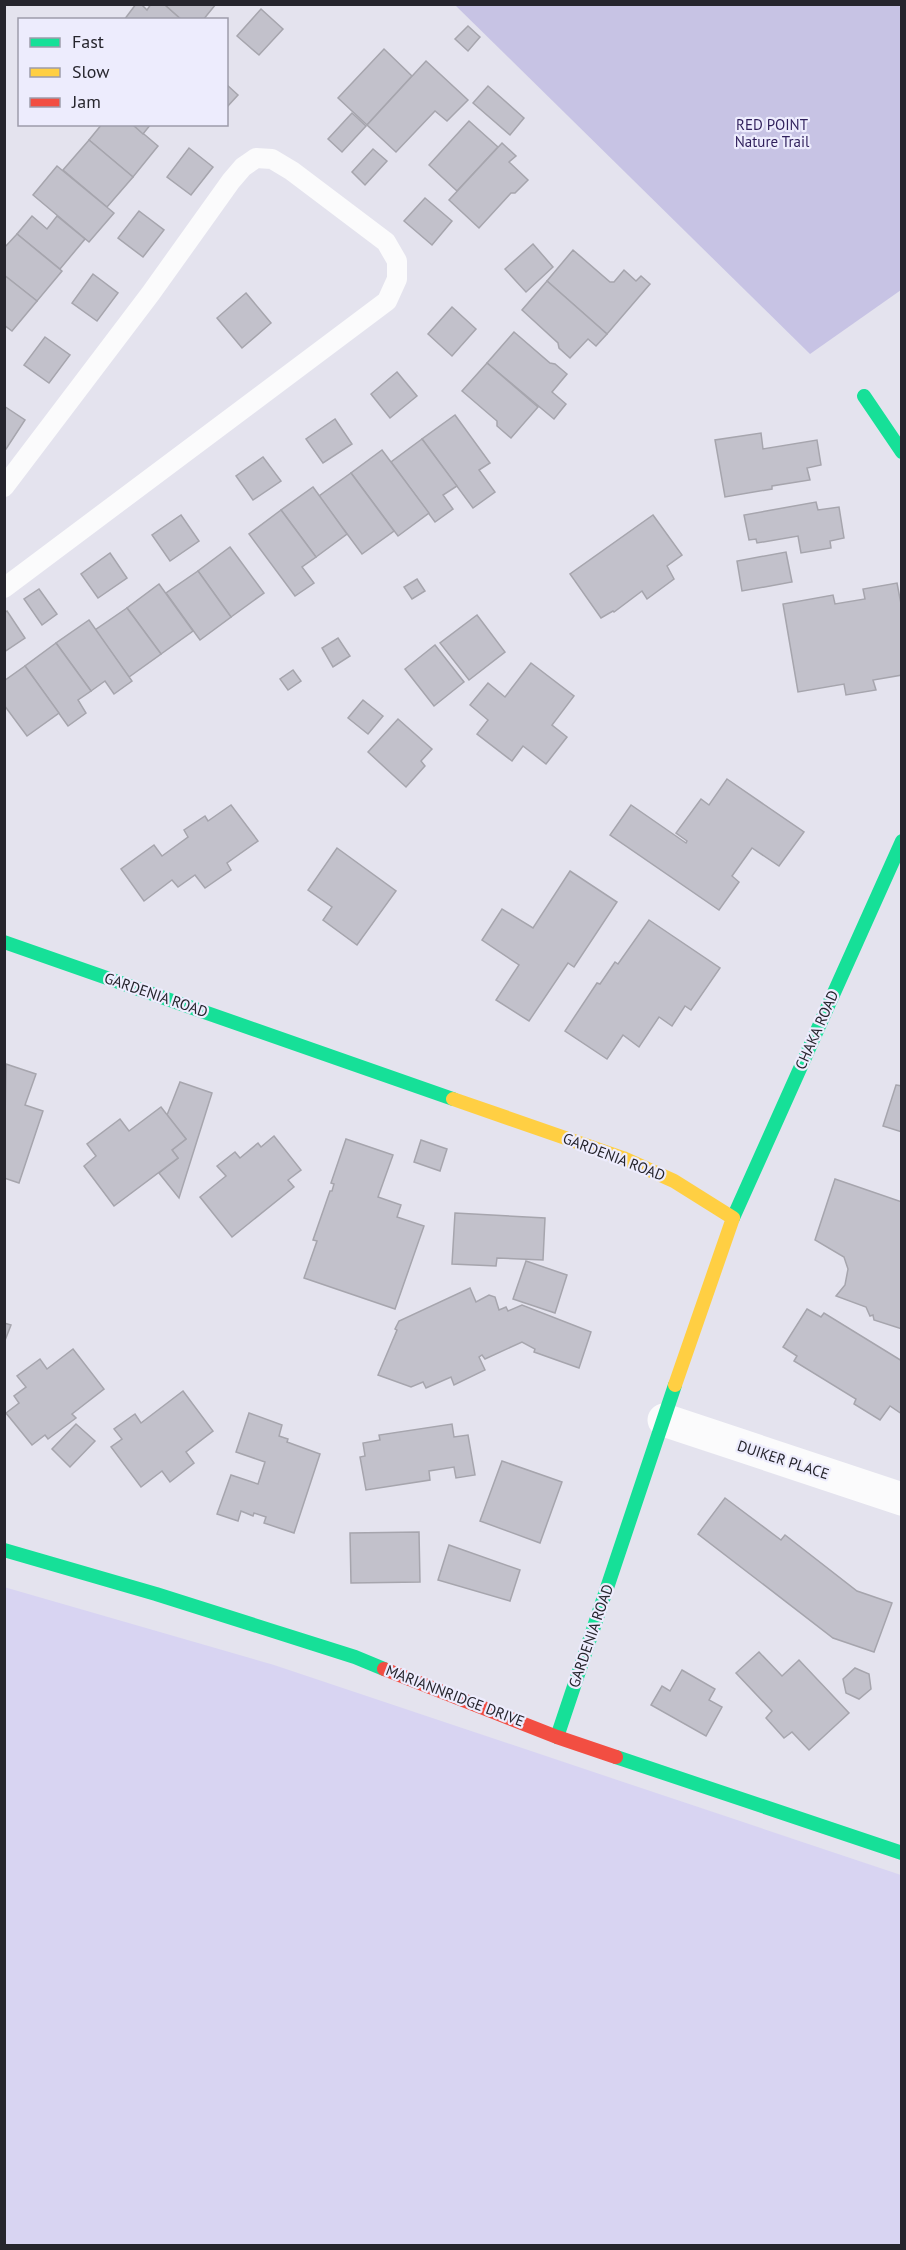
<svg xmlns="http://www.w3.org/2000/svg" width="906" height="2250" font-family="'PT Sans',sans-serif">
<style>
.green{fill:#d8d4f2}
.forest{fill:#c7c3e4}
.building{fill:#c2c1cb;stroke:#a6a5ad;stroke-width:1.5}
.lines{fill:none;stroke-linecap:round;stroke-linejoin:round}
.lane{stroke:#fbfbfc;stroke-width:20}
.street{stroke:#fbfbfc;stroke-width:33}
.fast{stroke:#16e098;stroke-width:14}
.slow{stroke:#ffcf43;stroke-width:14}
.jam{stroke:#f24e42;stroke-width:14}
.labels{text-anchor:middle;stroke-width:4.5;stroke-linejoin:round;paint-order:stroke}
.park-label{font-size:15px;fill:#2f1f5b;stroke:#edecfd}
.street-label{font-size:15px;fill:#26252d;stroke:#edecfd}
</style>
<rect width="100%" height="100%" fill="#e4e3ee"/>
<!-- green -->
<path class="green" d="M4,1587l270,78 627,210v370h-896z"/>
<!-- forest -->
<path class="forest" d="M455,5h446v285l-91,64z"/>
<!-- building -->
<g class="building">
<path d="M136,4h5l6,6 4,-6h13l18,16h-58z"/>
<path d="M164,4h52l-13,16h-21z"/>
<path d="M261,9l22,20 -24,26 -22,-19z"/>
<path d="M468,26l12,11 -12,14 -13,-12z"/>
<path d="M384,49l28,27 -45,49 -29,-27z"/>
<path d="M426,61l42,39 -21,21 -12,-10 -39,41 -29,-27z"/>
<path d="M226,84l12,11 -12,13z"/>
<path d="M488,86l36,32 -14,17 -37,-32z"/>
<path d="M352,113l14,13 -24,26 -14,-13z"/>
<path d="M469,121l29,26 -41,44 -28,-26z"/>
<path d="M102,124h30l26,22 -25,31 -44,-37z"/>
<path d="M132,124h19l-8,10z"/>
<path d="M89,140l44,37 -26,30 -44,-37z"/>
<path d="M502,143l14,13 -7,6 19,18 -13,13h-4l-32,35 -30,-28z"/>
<path d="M189,148l24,19 -22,28 -24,-18z"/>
<path d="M373,149l14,12 -22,24 -13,-13z"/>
<path d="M57,166l57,47 -25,29 -56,-47z"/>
<path d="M425,198l27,23 -20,24 -28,-24z"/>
<path d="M139,211l25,19 -21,27 -25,-19z"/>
<path d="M32,216l15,13 10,-13 28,23 -25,30 -43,-35z"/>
<path d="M17,234l45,37 -25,30 -33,-26v-27z"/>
<path d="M533,244l20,23 -27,25 -21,-23z"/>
<path d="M573,250l37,32h4l10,-12 12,11 5,-5 9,8 -43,50 -60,-53z"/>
<path d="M93,274l25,19 -21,28 -25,-18z"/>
<path d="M4,275l33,26 -25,30 -8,-6z"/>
<path d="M547,281l60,53 -11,12 -8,-7 -18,19 -11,-10 -1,-5 -36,-33z"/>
<path d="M246,293l25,30 -29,25 -25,-30z"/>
<path d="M452,307l24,22 -24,27 -24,-22z"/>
<path d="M514,332l36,31 5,1 12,10 -15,18 14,12 -12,15 -67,-56z"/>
<path d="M45,337l25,18 -21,28 -25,-18z"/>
<path d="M487,363l51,44 -27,31 -14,-12v-5l-35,-30z"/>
<path d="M397,372l20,24 -27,22 -19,-24z"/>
<path d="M4,406l21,14 -19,29 -2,-1z"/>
<path d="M455,415l35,48 -11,7 16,22 -22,16 -51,-69z"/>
<path d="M335,419l17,25 -29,19 -17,-24z"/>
<path d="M761,433l2,16 54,-9 4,25 -14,3 3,12 -38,6v3l-47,8 -10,-57z"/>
<path d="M422,439l35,47 -14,9 10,14 -18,13 -44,-60z"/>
<path d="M382,450l47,63 -31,23 -47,-63z"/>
<path d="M263,457l18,24 -28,19 -17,-24z"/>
<path d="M351,473l43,58 -32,23 -43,-58z"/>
<path d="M313,487l34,47 -31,23 -35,-47z"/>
<path d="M816,502l2,8 21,-3 5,31 -14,3 1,7 -30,5 -3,-17 -41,7 -1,-4 -7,1 -5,-25z"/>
<path d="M281,510l35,47 -14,10 12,16 -19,13 -46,-62z"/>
<path d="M181,515l18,26 -29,20 -18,-26z"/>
<path d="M653,515l29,40 -15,11 7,13 -27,20 -5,-8 -28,21 -1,-1 -12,7 -31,-44z"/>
<path d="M230,547l34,46 -33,24 -33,-46z"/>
<path d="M786,552l6,30 -50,9 -5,-30z"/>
<path d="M110,553l17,25 -29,20 -17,-24z"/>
<path d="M198,571l33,46 -31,23 -34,-47z"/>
<path d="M417,579l8,12 -13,8 -8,-12z"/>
<path d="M897,583l5,26v66l-29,5 3,10 -30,5 -2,-11 -46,8 -15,-88 50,-9 2,9 30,-5 -2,-10z"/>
<path d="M159,584l34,47 -32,23 -34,-46z"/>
<path d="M39,589l18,25 -15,11 -18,-26z"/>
<path d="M127,608l34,46 -32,23 -34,-47z"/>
<path d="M7,611l18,27 -21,14v-39z"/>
<path d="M477,615l28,37 -36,28 -29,-37z"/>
<path d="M89,620l43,61 -18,13 -9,-13 -14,10 -35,-48z"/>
<path d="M338,638l12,18 -17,11 -11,-19z"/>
<path d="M56,643l35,48 -13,9 8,13 -18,13 -43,-60z"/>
<path d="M435,645l29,37 -30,24 -29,-37z"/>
<path d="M531,663l43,33 -22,29 15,12 -21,27 -23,-18 -11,15 -35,-27 11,-14 -18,-15 18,-22 17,14z"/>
<path d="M25,666l34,47 -32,23 -23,-31v-24z"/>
<path d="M293,670l8,11 -13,9 -8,-11z"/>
<path d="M363,700l20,16 -15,18 -20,-16z"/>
<path d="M398,719l34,30 -11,12 4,5 -19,21 -38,-35z"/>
<path d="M727,779l77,53 -25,34 -27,-18 -20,28 7,6 -20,28 -109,-75 21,-30 55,38 1,-2 -11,-8 25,-34 8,6z"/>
<path d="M231,805l27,36 -31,22 4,7 -26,18 -10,-13 -17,12 -6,-7 -28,21 -23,-32 33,-24 8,11 26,-19 -4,-7 21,-14 3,5z"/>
<path d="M337,848l59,43 -39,54 -34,-25 9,-13 -24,-17z"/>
<path d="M570,871l47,31 -43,65 -6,-4 -39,58 -33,-21 23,-35 -37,-25 20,-31 31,19z"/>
<path d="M649,920l71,48 -29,42 -6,-4 -13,20 -13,-9 -20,30 -16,-12 -16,24 -42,-28 32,-48 3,1 15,-22 3,2z"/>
<path d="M6,1064l30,10 -11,31 18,6 -24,72 -15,-5z"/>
<path d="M180,1082l32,11 -33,105 -20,-25 19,-15 -6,-8 14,-11 -19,-24z"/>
<path d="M896,1085l6,1v46l-19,-6z"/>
<path d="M161,1107l25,32 -14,11 6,8 -64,48 -30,-40 12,-10 -9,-12 33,-25 9,12z"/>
<path d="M274,1136l27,34 -13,10 6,7 -62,50 -32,-40 26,-21 -9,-10 18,-14 5,6 18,-15 3,4z"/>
<path d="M346,1139l47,16 -15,42 23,8 -4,12 27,9 -29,83 -91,-31 13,-37 -4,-1 17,-49h2l2,-7 -3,-1z"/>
<path d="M421,1140l26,9 -7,22 -26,-9z"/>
<path d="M835,1179l67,23v127l-28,-9 -1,-5 -3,1 -4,-9 -30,-11 9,-11 3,-16 -4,-12 -29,-17z"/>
<path d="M455,1213l90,5 -2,42 -46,-2 -1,8 -44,-2z"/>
<path d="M526,1261l41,14 -12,38 -42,-14z"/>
<path d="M470,1288l6,14 13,-7 6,2 4,13 7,-3 2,4 14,-6 69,27 -12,36 -45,-16 1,-3 -13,-7 -37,17 -3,-4 -3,2 6,13 -31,15 -3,-8 -25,11 -3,-6 -12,5 -33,-12 19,-45 -2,-1 4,-8z"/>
<path d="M807,1309l14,8 3,-4 78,48v53l-12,-8 -10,14 -26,-16 2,-5 -62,-38 3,-5 -14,-9z"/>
<path d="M4,1323l7,2 -7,18z"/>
<path d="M73,1349l31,40 -32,25 4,4 -28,21 -3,-4 -13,10 -26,-32 13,-10 -5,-7 12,-9 -9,-11 23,-17 7,10z"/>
<path d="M183,1391l30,40 -27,21 8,11 -24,19 -8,-11 -21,16 -30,-40 11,-8 -8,-10 21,-15 6,9z"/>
<path d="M249,1413l33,12 -3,11 9,3 -1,3 33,12 -26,79 -30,-10 2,-6 -12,-4 -1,3 -12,-5 -3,10 -21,-7 14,-39 27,9 7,-22 -29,-10z"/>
<path d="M76,1424l19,17 -25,26 -18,-18z"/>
<path d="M452,1424l2,13 14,-2 7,40 -19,3 -2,-11 -25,4 1,9 -64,10 -6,-33 5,-1 -2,-13 17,-3 -1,-5z"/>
<path d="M502,1461l60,21 -22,61 -60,-22z"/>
<path d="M725,1498l56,42 4,-5 72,56 35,12 -18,49 -41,-14 -135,-104z"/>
<path d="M419,1532l1,50 -69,1 -1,-50z"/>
<path d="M449,1545l71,25 -10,31 -72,-21z"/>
<path d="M759,1652l23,24 17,-16 50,53 -40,37 -17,-18 -8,6 -18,-20 6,-7 -36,-38z"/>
<path d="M855,1668l14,6 2,15 -12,10 -13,-6 -3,-14z"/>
<path d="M682,1670l33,19 -6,11 13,7 -16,29 -55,-31 11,-19 8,5z"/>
</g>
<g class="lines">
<!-- lane -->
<path class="lane" d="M4,487l147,-194 80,-112 12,-14 13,-9 16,1 20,12 94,71 11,19v18l-10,22 -383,287"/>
<!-- street -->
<path class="street" d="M664,1420l238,79"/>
<!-- fast -->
<g class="fast">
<path d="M864,396l38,56"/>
<path d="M4,942l449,157"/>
<path d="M733,1218l169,-377"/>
<path d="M4,1550l152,44 199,63 29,12"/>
<path d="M557,1737l118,-352"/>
<path d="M616,1757l286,96"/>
</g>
<!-- slow -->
<path class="slow" d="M453,1099l170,59 51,23 59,37 -58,167"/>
<!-- jam -->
<path class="jam" d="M384,1669l173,68 59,20"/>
</g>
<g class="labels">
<!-- park labels -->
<g class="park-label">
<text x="772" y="130">RED POINT<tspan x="772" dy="17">Nature Trail</tspan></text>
</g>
<!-- street labels -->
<g class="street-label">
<text transform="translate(156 995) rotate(19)" y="5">GARDENIA ROAD</text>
<text transform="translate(817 1030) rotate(-66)" y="5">CHAKA ROAD</text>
<text transform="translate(614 1157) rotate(21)" y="5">GARDENIA ROAD</text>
<text transform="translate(783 1460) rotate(18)" y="5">DUIKER PLACE</text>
<text transform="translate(591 1636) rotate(-71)" y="5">GARDENIA ROAD</text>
<text transform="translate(455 1696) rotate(21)" y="5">MARIANNRIDGE DRIVE</text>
</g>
</g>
<!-- border -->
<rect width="906" height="2250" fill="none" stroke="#26252d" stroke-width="12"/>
<!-- legend -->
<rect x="18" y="18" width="210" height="108" fill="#edecfd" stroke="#9d9caa" stroke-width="1.5"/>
<rect x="30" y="38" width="30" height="9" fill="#16e098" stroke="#9d9caa" stroke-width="1.5"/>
<text x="72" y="48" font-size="18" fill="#26252d">Fast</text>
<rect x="30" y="68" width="30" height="9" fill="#ffcf43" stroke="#9d9caa" stroke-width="1.5"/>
<text x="72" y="78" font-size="18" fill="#26252d">Slow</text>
<rect x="30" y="98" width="30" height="9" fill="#f24e42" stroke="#9d9caa" stroke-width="1.5"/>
<text x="72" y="108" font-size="18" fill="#26252d">Jam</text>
</svg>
